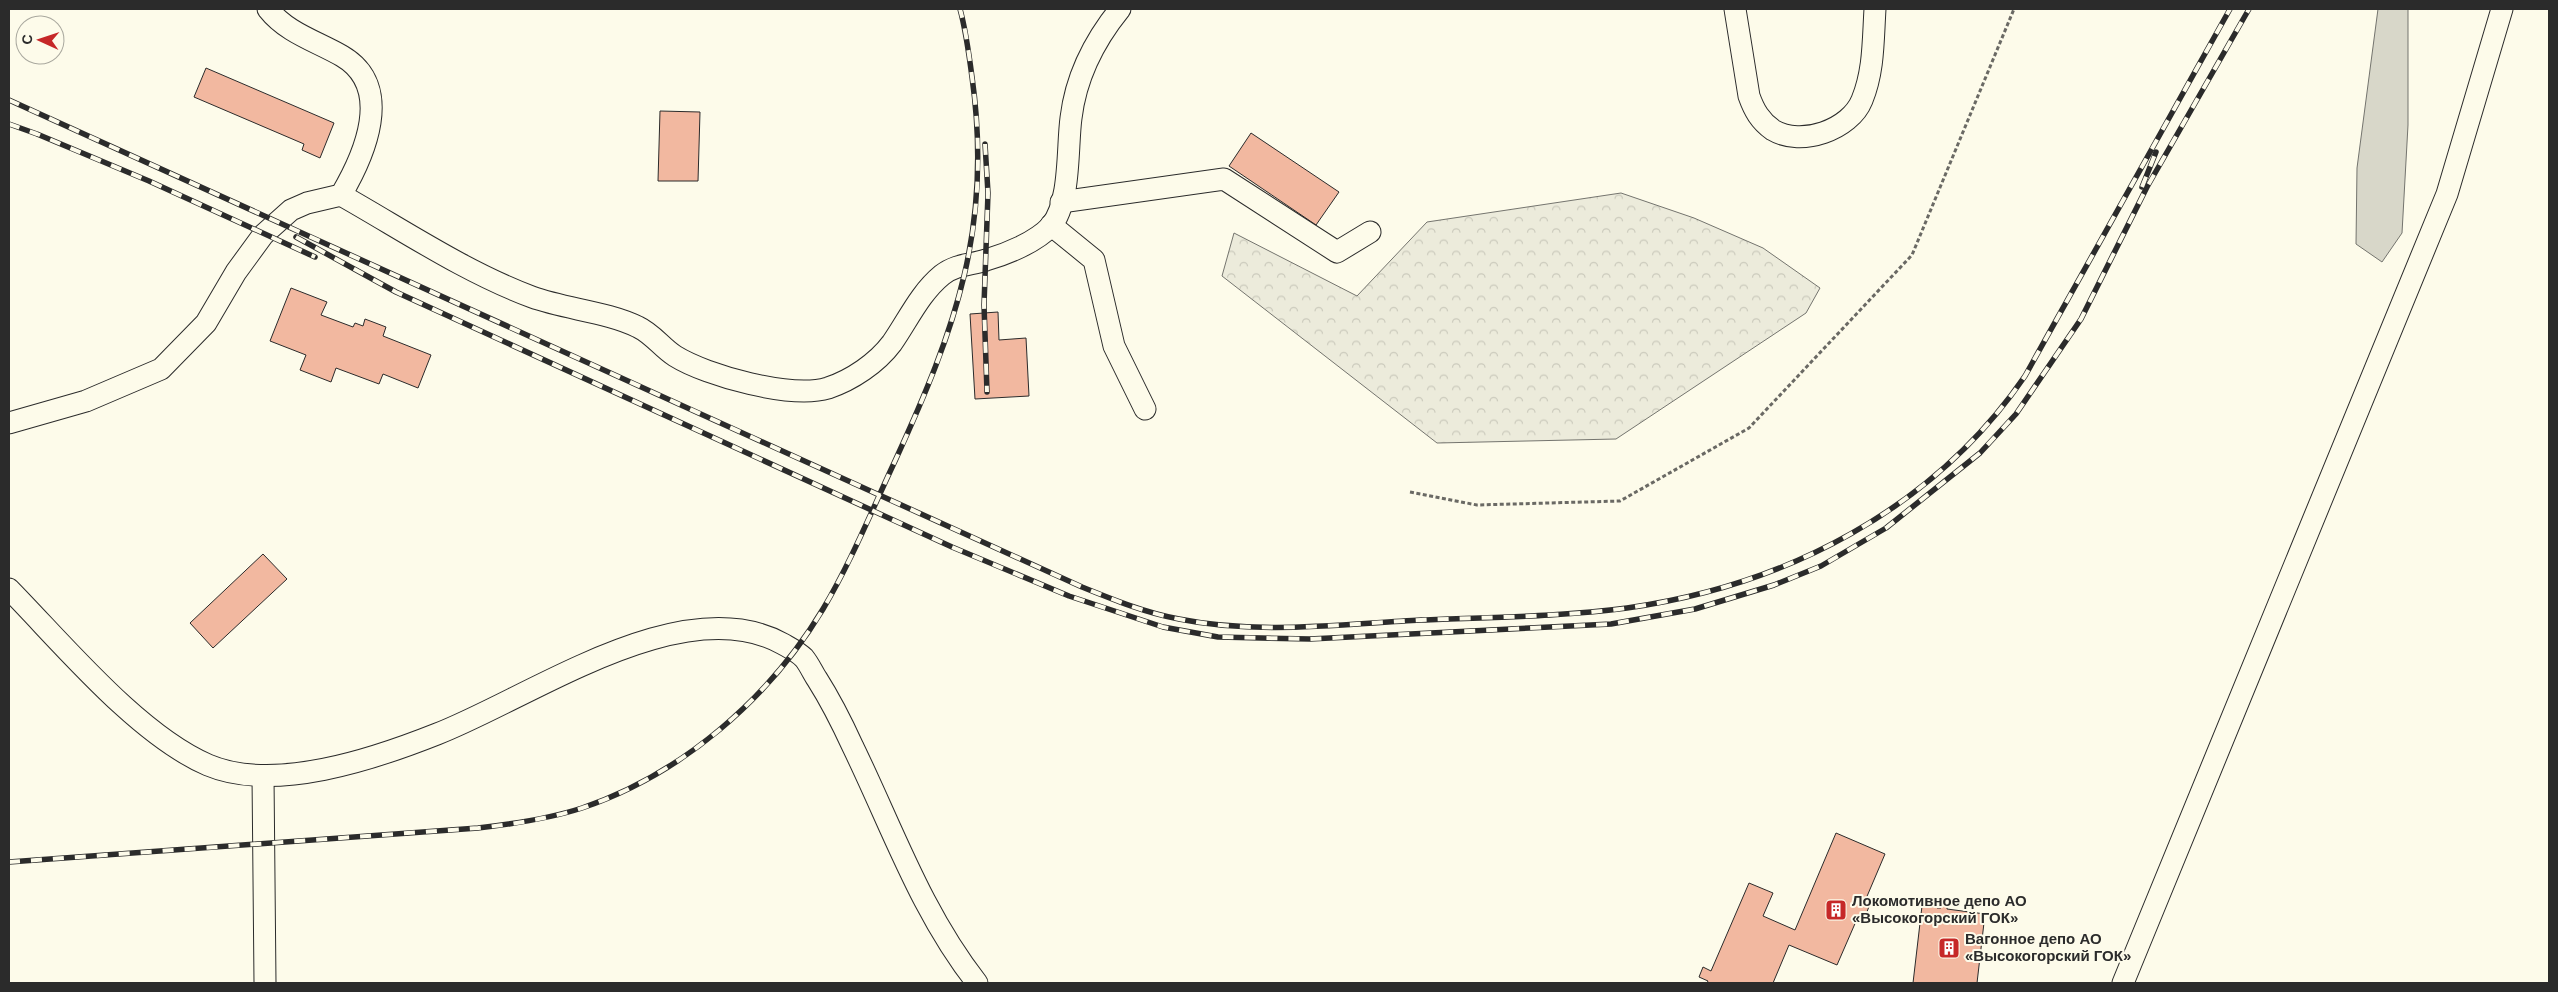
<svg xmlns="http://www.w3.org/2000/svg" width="2558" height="992" font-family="Arial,sans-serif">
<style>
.forest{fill:url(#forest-crowns);stroke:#74746e}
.water{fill:#d8d7c9;stroke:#74746e}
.building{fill:#f2b8a0;stroke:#2b2b2b}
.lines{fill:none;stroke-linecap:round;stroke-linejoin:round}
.minor-casing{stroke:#2b2b2b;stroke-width:23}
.path{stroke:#6a6964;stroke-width:3;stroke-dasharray:4 2.5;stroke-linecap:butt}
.minor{stroke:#fdfbea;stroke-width:21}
.rail-casing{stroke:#2b2b2b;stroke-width:5.5}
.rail{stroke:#fdfbea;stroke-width:4;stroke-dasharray:11;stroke-linecap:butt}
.labels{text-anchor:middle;stroke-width:4;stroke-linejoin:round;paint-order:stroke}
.poi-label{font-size:15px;font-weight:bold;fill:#2b2b2b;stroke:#fdfbea;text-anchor:start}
</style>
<defs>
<pattern id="forest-crowns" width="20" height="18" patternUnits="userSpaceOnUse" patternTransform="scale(1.25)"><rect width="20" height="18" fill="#ecebdb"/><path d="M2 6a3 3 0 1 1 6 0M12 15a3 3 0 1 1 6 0" fill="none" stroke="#cbcabc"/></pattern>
</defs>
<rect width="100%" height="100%" fill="#fdfbea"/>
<!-- forest -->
<path class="forest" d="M1621,193l73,25 69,30 57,40 -14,25 -190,126 -179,4 -215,-167 12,-43 123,63 70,-74z"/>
<!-- water -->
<path class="water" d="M2378,9h30v116l-6,108 -20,29 -26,-18 1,-76z"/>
<!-- building -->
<g class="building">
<path d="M206,68l128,55 -14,35 -18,-8 2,-6 -110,-47z"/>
<path d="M660,111l40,1 -2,69h-40z"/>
<path d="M1251,133l88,59 -23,33 -87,-59z"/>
<path d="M291,288l36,14 -6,13 32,12 2,-4 8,3 2,-7 21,8 -3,9 48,19 -13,33 -35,-14 -4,10 -43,-16 -5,14 -31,-12 6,-15 -36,-14z"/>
<path d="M998,312l1,28 27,-2 3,58 -54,3 -5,-85z"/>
<path d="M263,554l24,25 -74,69 -23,-25z"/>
<path d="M1836,833l49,21 -20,47 5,3 -7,18 -6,-3 -20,46 -48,-20 -16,38h-66l1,-2 -9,-4 4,-10 8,4 38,-88 24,10 -10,23 32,14z"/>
<path d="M1930,901l8,1 -1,6h4l1,-7 5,1v7l38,5 -8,69h-64l9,-77 7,1z"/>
</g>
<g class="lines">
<!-- minor casing -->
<g class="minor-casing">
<g id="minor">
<path d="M1735,9l14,87c5,14 11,25 24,34 28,17 77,0 89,-30 12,-29 11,-60 13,-91"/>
<path d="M341,195c62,35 124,77 191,102 33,12 76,15 106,30 15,7 24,21 37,29 32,20 117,43 153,32 24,-8 49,-25 64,-45 16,-23 28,-50 50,-68 14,-11 29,-10 44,-15 21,-6 50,-18 65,-34 20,-24 16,-79 20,-108 5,-42 23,-77 49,-109"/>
<path d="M1061,202l163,-23 113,73 33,-20"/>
<path d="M1051,225l43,35 20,86 31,63"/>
<path d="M9,423l77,-22 75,-32 45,-46 30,-51 27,-37 28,-25 16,-7 34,-8c23,-39 54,-108 1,-139 -26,-15 -55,-23 -74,-47"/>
<path d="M9,589c54,55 129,146 199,176 66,28 166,-6 229,-31 93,-36 246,-146 346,-90 7,4 15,8 21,14 5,6 9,15 13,21 14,22 25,44 36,68 39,80 68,165 124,236"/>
<path d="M263,776l2,207"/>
<path d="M2123,983l324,-789 55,-185"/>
</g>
</g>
<!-- path -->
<path class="path" d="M1410,492l67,13 143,-4 129,-73 163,-173 102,-246"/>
<!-- minor -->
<use href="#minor" class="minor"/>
<!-- rail casing -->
<g class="rail-casing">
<g id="rail">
<path d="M9,100l1073,487c32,13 64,26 97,32 79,16 163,5 242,1 69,-3 138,-3 206,-12 158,-22 307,-99 398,-232l205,-367"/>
<path d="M9,124l28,10 112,47 166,76"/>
<path d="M985,144l3,49 -4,112 3,87"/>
<path d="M2142,187l14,-35"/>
<path d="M296,237l100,55 556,255 117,49 94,31 55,10 92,2 301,-15 84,-15 79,-24 47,-19 65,-38 94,-75 36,-39 65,-95 66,-132 102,-178"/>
<path d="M9,862l469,-34c35,-4 70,-9 104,-20 100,-34 187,-109 241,-199 28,-47 49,-99 72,-148 61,-133 98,-235 77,-384 -3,-23 -6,-46 -12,-68"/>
</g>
</g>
<!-- rail -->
<use href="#rail" class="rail"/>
</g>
<!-- icons -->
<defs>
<g id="building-square" transform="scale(1.125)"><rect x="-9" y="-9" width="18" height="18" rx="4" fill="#c62828" stroke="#fdfbea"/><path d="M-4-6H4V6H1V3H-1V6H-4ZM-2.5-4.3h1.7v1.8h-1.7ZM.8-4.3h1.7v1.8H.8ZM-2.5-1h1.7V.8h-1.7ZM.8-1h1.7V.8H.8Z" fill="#fff"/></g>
</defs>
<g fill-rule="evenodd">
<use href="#building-square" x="1836" y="910"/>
<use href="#building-square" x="1949" y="948"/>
</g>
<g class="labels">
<!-- poi labels -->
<g class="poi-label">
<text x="1852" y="906">Локомотивное депо АО<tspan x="1852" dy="17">«Высокогорский ГОК»</tspan></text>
<text x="1965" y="944">Вагонное депо АО<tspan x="1965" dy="17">«Высокогорский ГОК»</tspan></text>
</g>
</g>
<!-- border -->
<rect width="2558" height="992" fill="none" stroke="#2b2b2b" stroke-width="20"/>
<!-- north arrow -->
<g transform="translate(40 40) rotate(273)"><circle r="24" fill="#fdfbea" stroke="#a9a89e"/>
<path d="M0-4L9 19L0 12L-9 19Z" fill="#c62828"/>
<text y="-8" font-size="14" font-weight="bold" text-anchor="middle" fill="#2b2b2b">С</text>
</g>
</svg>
